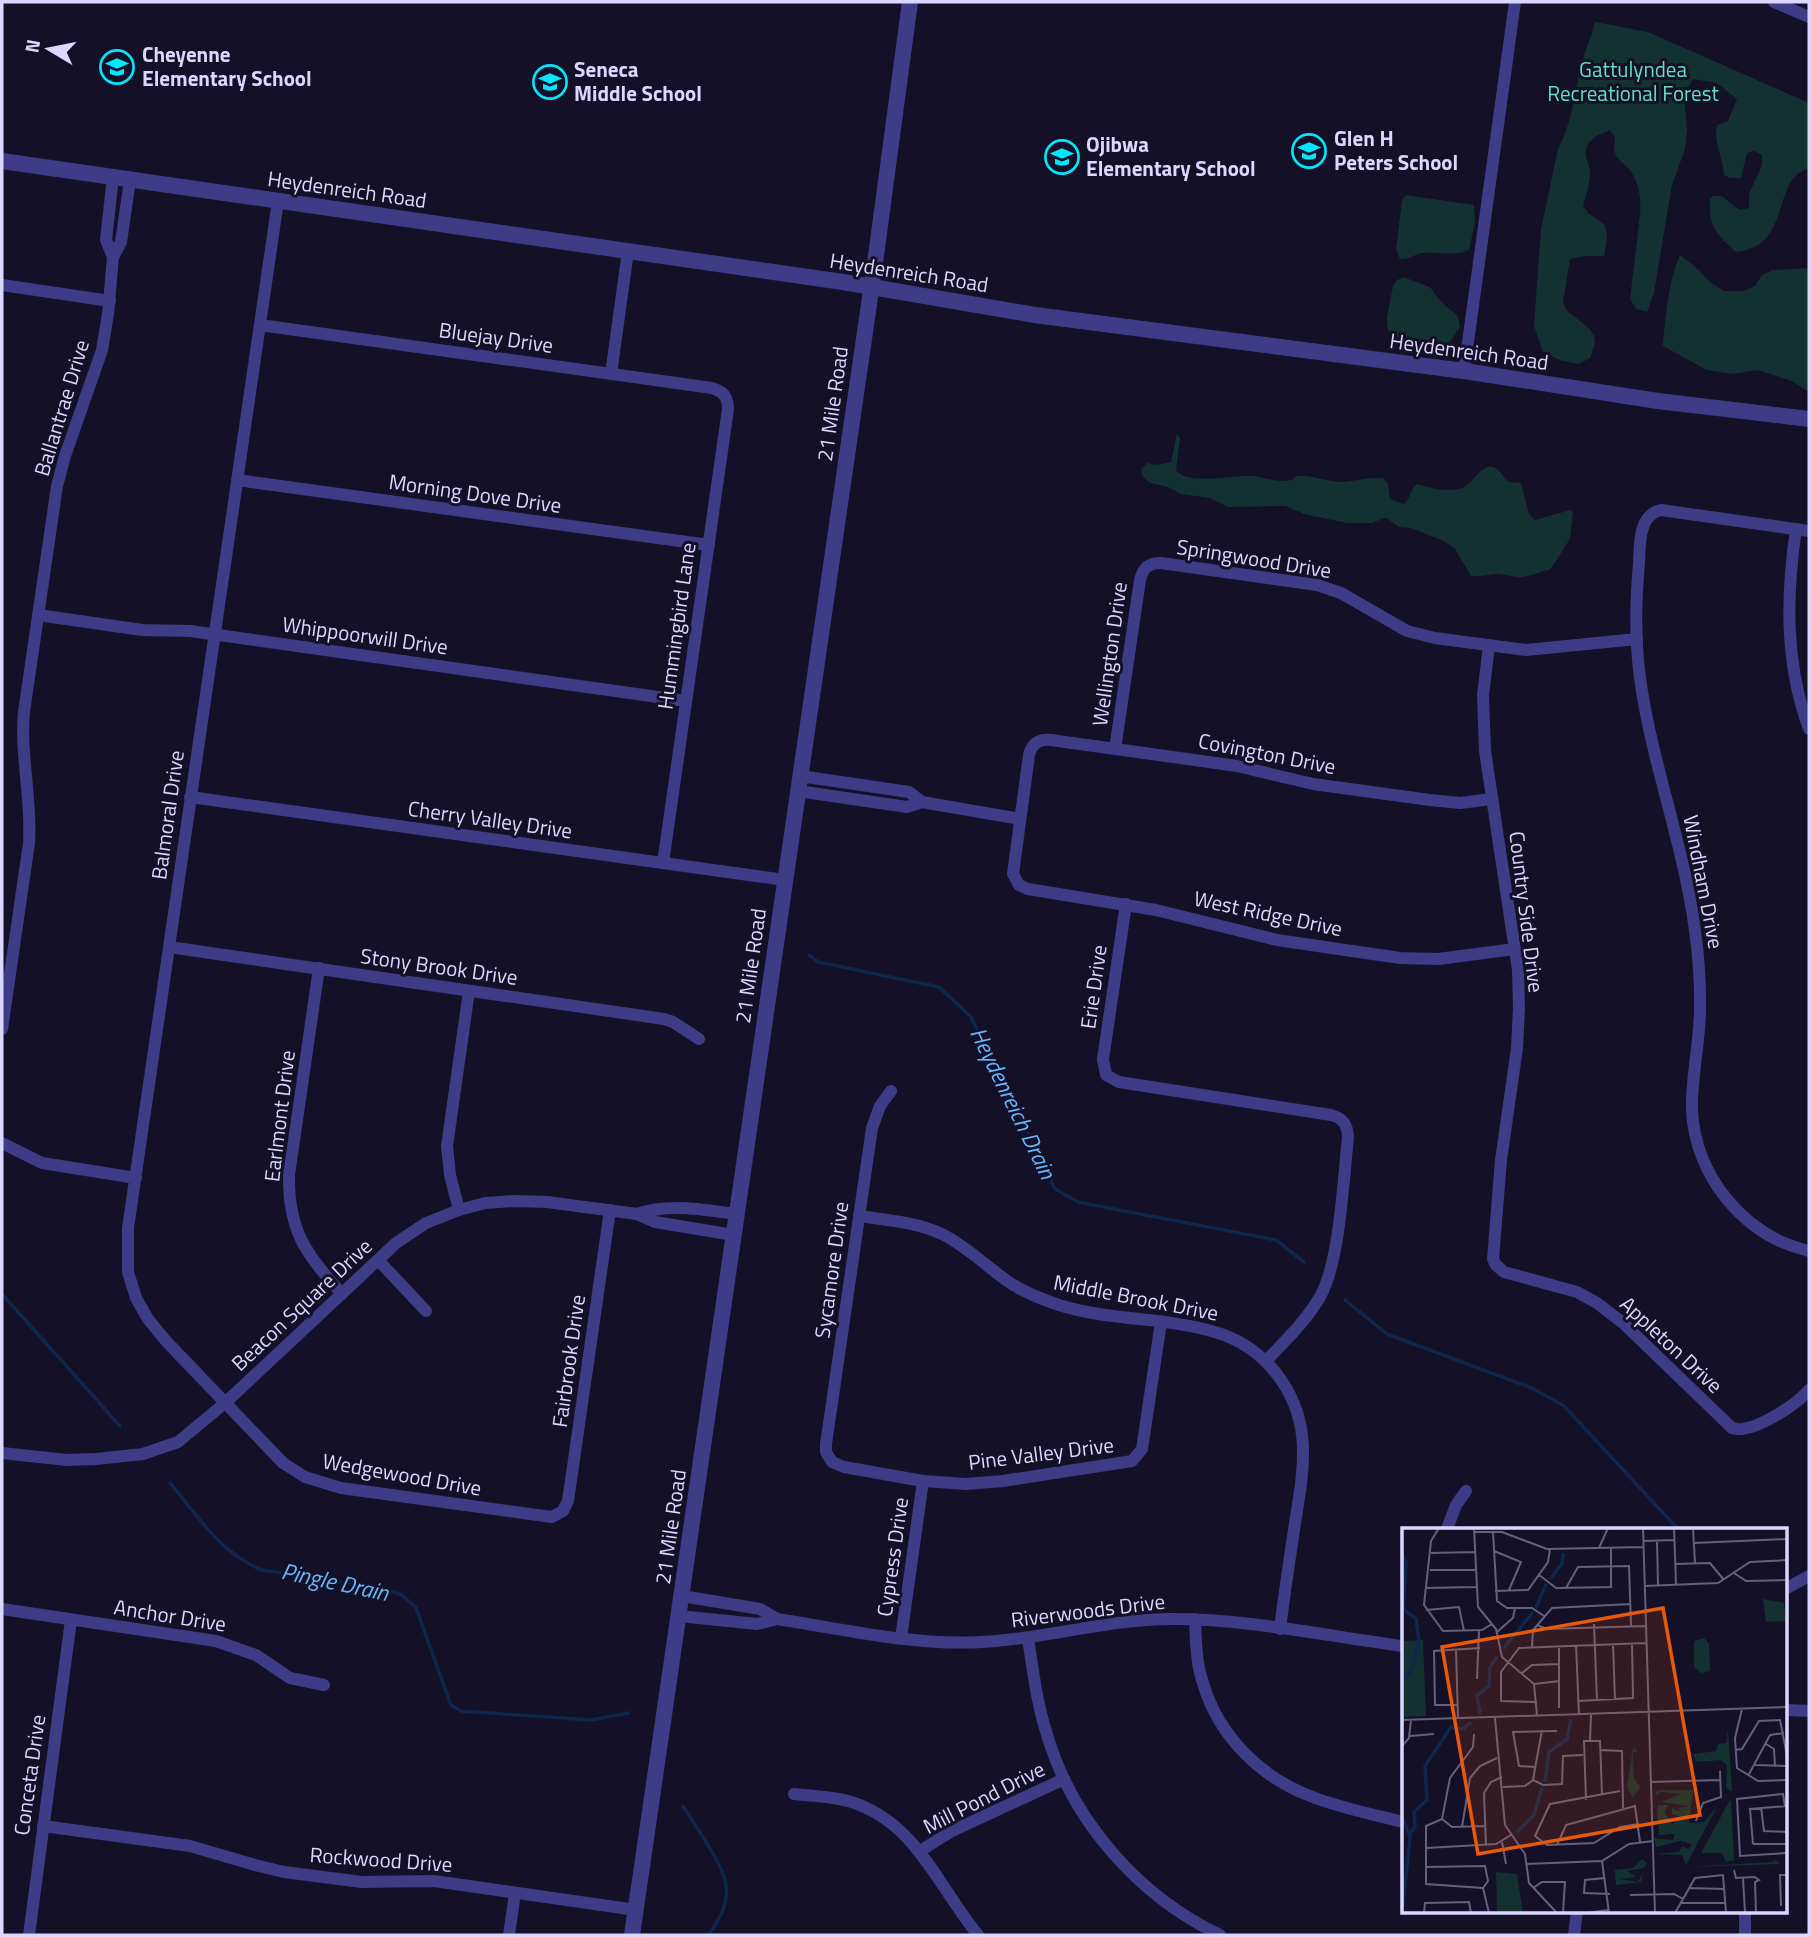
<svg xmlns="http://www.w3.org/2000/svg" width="1811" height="1937" font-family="'Titillium Web',sans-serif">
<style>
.green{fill:#133130}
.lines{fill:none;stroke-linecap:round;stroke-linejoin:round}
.stream{stroke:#0f274c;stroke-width:3.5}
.minor{stroke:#3e3c86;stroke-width:12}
.tertiary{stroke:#3e3c86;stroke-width:16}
.labels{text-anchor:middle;stroke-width:6;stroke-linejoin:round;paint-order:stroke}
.poi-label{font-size:21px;font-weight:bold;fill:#dbd7fe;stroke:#141027;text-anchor:start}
.park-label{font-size:21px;fill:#62dfbf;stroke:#141027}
.street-label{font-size:21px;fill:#dbd7fe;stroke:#141027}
.water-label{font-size:23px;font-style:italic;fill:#66b8fd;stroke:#141027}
.inset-river{fill:none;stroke:#0f274c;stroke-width:3.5}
.inset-road{fill:none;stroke:#64607d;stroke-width:2}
.view{fill:#e8590c;fill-opacity:0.15;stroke:#e8590c;stroke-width:3.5}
.inset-edge{fill:none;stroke:#dbd7fe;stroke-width:3.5}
</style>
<rect width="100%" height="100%" fill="#141027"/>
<!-- green -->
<g class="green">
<path d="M1595,22l53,10 161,71v66c-38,7 -16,78 -73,83 -19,-17 -28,-26 -26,-53l3,-3h9l17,14 10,-2v-14l13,-29v-10l-8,-4 -7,2 -6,25h-11l-6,-3c-1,-18 -11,-33 -7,-50l11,-4 9,-22 -20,-16 -24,-4 -9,17 3,33 -2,20 -13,36 -18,108 -7,19 -11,-3 -6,-10 10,-84c1,-14 0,-28 -7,-40 -10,-18 -22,-12 -18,-38l-5,-7c-12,5 -27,11 -24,27 2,6 4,9 4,16 0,11 -4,22 -7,33l5,7 17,12 2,12 -3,19h-19l-15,3 -7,43 4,9 23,18 4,7 1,8 -5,14 -11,6 -17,-3 -19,-9 -9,-26 2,-29 5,-68 17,-80c15,-28 17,-60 25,-90 4,-13 9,-24 12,-37z"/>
<path d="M1406,195l68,10 1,18 -6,27c-15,7 -31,1 -47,3 -9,2 -13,7 -22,6l-4,-10 6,-49z"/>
<path d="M1680,255l18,14 12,13 14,9h20l11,-5 7,-11 10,-5 37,-2v124l-17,-11 -34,-11 -25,4 -26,-4 -44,-24c2,-27 6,-67 17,-91z"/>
<path d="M1403,277l27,10 11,15 17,14 2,11 -14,21c-8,0 -14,-3 -22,-4 -48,-5 -38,-18 -31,-58l3,-5z"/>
<path d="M1177,433l3,6 -4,32c17,16 61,1 84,6 15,3 16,5 33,3l3,-4c18,-2 32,7 46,6 14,-1 26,-5 41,-4l5,6 2,15 14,5c7,-6 6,-14 13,-20 14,4 31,9 45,4 11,-4 20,-25 31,-21 7,2 10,11 16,15l12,1 8,31 6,6 35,-10 3,2 -3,27 -20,31c-10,1 -17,6 -28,7 -9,1 -19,-4 -28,-3 -8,1 -14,3 -23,2l-16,-27 -11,-8 -33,-13 -12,-1 -11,-8 -4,-1 -12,5h-25l-43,-9 -19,-8 -57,1 -18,-9 -29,-4 -13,-7 -18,-4 -8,-7 -1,-7 6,-6 10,2 14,-3z"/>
</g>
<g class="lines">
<!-- stream -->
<g class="stream">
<path d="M809,955l9,7 121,25 32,30 84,172 23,13 198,38 28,22"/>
<path d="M2,1294l118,132"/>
<path d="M1345,1300l42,34 145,54 32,18 114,123"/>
<path d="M170,1483c28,33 51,71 92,87l116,17 24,8 14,13 35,97 10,6 130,9 38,-7"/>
<path d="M683,1806c12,20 39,56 43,78 3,19 -7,37 -18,51"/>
</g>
<!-- minor -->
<g class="minor">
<path d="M1774,2l35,15"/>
<path d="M113,177l-7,63 7,17"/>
<path d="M278,201l-150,1027v44l8,26 12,21 18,22 117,122 22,14 36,11 211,29 11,-6 5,-10 42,-291"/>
<path d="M2,285l108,16"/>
<path d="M260,325l452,63c12,4 16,9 16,21l-65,454"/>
<path d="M1464,371l51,-369"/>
<path d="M611,374l17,-123"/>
<path d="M237,480l472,65"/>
<path d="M1796,529c-10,68 -11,134 13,200"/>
<path d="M1809,531l-148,-21c-23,5 -21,35 -22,54 -3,32 -4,64 -1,96 6,66 28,132 43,197 12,50 20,101 19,152 0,34 -9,68 -8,101 3,66 52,126 117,141"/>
<path d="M38,615l104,15 48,1 496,70"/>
<path d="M1489,646l-6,49 2,56 33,219 1,38 -2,40 -16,112 -8,99 3,6 8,7 73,20 20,11 26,20 109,105c19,7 64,-23 77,-38"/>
<path d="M1115,749l25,-169c3,-12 8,-17 21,-17l156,22 24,8 66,38 28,7 91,12 111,-11"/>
<path d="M800,776l109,16 13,10 98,17"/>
<path d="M798,791l109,16 15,-5"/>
<path d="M190,797l595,83"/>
<path d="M1492,799l-32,4 -30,-3 -117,-16 -76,-18 -186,-26c-12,-1 -19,3 -22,15l-16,119 6,11 9,4 128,21 121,30 123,18 38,1 77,-10"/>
<path d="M1126,904l-23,155 3,16 13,7 212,33c12,3 17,10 17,23 -5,43 -8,121 -27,157 -14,25 -36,46 -55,66"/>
<path d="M169,947l495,72 9,3 26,17"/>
<path d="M319,968l-30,207c-1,55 17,80 53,119"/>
<path d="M2,1029l27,-186c3,-44 -9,-87 -5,-131l33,-226 8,-30 37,-106 6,-36 5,-57 8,-15 9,-62"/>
<path d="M891,1091l-11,15 -8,22 -46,316v8l6,10 12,5 79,14 43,3 37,-3 129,-20 10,-12 19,-127"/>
<path d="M2,1143l40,20 94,15"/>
<path d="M459,1210l-9,-35 -3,-29 22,-155"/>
<path d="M637,1214c33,-11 66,-4 100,0"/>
<path d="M859,1216c28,4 57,6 83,18 24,12 43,31 64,46 16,12 35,19 53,25 50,16 106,12 156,27 24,7 45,21 61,41 39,50 27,98 18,157 -5,33 -10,66 -14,99"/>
<path d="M378,1260l48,51"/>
<path d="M2,1453l65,7 29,-1 47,-5 35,-12 47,-39 171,-160 30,-20 33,-13 26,-7 30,-2 32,1 90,12 18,8 79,13"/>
<path d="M1447,1529l9,-24 10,-14"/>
<path d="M1785,1589l24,-13"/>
<path d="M682,1596l78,13 17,10c67,10 136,27 205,23 64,-3 126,-23 190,-23 77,0 155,17 231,27"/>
<path d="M2,1609l214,32 40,14 34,23 34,7"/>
<path d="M679,1616l78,8 20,-5"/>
<path d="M1195,1619c1,22 1,44 8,64 15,52 57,94 107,113 30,12 62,18 93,26"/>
<path d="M901,1638l22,-157"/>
<path d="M1028,1638c5,33 9,67 20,100 26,85 92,159 172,197"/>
<path d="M1785,1710l24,1"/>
<path d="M794,1794c18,2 37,2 54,7 67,19 89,84 130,134"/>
<path d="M43,1826l147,20 65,19 29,7 78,10 72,-1 202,29"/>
<path d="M920,1851l32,-20 112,-52"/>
<path d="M29,1935l42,-315"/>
<path d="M509,1935l6,-42"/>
<path d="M1574,1935l3,-24"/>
<path d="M1745,1935v-24"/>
</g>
<!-- tertiary -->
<g class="tertiary">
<path d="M2,161l841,121 192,33 429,56 194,30 151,18"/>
<path d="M632,1935l243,-1672 35,-261"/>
</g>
</g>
<!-- icons -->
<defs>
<g id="school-ring" transform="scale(1.75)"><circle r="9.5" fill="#141027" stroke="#05e5fc" stroke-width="1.5"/><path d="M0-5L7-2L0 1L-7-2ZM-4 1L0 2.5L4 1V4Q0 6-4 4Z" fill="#05e5fc"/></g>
</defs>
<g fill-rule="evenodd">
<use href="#school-ring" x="117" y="67"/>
<use href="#school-ring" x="550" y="82"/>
<use href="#school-ring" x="1309" y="151"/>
<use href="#school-ring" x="1062" y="157"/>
</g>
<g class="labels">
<!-- poi labels -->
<g class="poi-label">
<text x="142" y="62">Cheyenne<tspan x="142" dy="24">Elementary School</tspan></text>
<text x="574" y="77">Seneca<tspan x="574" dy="24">Middle School</tspan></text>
<text x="1334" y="146">Glen H<tspan x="1334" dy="24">Peters School</tspan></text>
<text x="1086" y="152">Ojibwa<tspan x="1086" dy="24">Elementary School</tspan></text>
</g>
<!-- park labels -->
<g class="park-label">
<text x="1633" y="77">Gattulyndea<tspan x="1633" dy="24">Recreational Forest</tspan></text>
</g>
<!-- street labels -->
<g class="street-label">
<text transform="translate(347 190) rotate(8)" y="7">Heydenreich Road</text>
<text transform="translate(909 273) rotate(9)" y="7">Heydenreich Road</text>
<text transform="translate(496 338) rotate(8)" y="7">Bluejay Drive</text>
<text transform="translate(1469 352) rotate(8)" y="7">Heydenreich Road</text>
<text transform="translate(833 404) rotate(-82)" y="7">21 Mile Road</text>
<text transform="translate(62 408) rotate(-73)" y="7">Ballantrae Drive</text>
<text transform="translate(475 494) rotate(8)" y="7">Morning Dove Drive</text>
<text transform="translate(1254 559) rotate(9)" y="7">Springwood Drive</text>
<text transform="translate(677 626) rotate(-82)" y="7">Hummingbird Lane</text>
<text transform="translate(365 636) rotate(8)" y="7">Whippoorwill Drive</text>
<text transform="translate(1110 654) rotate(-82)" y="7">Wellington Drive</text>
<text transform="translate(1267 754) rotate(11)" y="7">Covington Drive</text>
<text transform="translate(168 815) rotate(-82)" y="7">Balmoral Drive</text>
<text transform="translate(490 820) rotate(8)" y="7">Cherry Valley Drive</text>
<text transform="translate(1703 882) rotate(79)" y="7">Windham Drive</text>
<text transform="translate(1526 912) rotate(83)" y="7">Country Side Drive</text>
<text transform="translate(1268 914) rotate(12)" y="7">West Ridge Drive</text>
<text transform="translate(751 966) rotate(-82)" y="7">21 Mile Road</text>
<text transform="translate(439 967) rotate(8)" y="7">Stony Brook Drive</text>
<text transform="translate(1094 987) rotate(-82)" y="7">Erie Drive</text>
<text transform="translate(280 1116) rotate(-83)" y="7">Earlmont Drive</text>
<text transform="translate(832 1270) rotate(-82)" y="7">Sycamore Drive</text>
<text transform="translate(1136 1298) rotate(11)" y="7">Middle Brook Drive</text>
<text transform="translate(302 1305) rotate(-43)" y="7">Beacon Square Drive</text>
<text transform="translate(1671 1345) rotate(43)" y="7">Appleton Drive</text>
<text transform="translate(569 1361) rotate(-82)" y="7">Fairbrook Drive</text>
<text transform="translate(1041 1454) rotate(-7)" y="7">Pine Valley Drive</text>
<text transform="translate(402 1475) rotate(10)" y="7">Wedgewood Drive</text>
<text transform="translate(671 1527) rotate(-82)" y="7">21 Mile Road</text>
<text transform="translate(893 1557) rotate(-82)" y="7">Cypress Drive</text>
<text transform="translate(1088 1611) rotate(-7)" y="7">Riverwoods Drive</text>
<text transform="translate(170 1616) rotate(9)" y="7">Anchor Drive</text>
<text transform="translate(30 1775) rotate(-82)" y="7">Conceta Drive</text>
<text transform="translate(984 1798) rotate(-27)" y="7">Mill Pond Drive</text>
<text transform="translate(381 1860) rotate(4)" y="7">Rockwood Drive</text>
</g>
<!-- water labels -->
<g class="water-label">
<text transform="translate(1013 1103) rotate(64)" y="8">Heydenreich Drain</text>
<text transform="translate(335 1582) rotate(12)" y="8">Pingle Drain</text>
</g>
</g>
<!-- overview -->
<g transform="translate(1402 1528)">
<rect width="385" height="385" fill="#141027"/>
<path d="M361,71l21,4 2,18 -20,1zM302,110l5,6 1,27 -9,2 -7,-6v-26zM21,112l3,76 -24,1v-76zM326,200l4,62 -1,2 -5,-5 1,-22 -7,-5 -24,2 -3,-8 23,-3 2,-7 8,-1zM231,220l5,3 -5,1 1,26 6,9 -7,11 -6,-11zM255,262h36l-4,33 15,-1 13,-15 -31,58 -4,-10 -27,-1 24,-2 3,-6 7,3 3,-5 -12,-3 -24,6 -2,-9 19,2 2,-6 -16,1 -2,-30h11l-3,8 7,11 9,-7 -9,-3v-6l9,4 -3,-4 11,-2 -28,-4 20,-8 -20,-2 -6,5zM329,270l3,62 -8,2 -4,-9h-21zM240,331l5,4 -3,5 -16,3 8,6 -16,2 18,3 5,-10 -2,10 -25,3 -1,-15 18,-2zM374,332l4,4 -93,3 85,-5zM94,344l21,2 6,39h-26z" fill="#133130"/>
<path class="inset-river" d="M0,26l4,9 -3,46 13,10 3,23 -8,29 -9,10M148,51l12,-15 1,-11M134,80l10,-24M101,121l30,-37M78,186l-3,-19 12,-9 1,-19 7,-10M143,254l4,-30 18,-13 4,-20M0,288l8,21 -8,75M114,305l18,-18 8,-27M7,307l6,-8 -1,-15 13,-12 -2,-34 26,-39 12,2 8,-7"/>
<path class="inset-road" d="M37,0l-8,13 -7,64 19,26 39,-1 10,-6M72,0l4,79 18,22 6,28 32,27 3,32M241,0l12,385M272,0l2,56M291,0l2,35M73,4h27l45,17 97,-2M91,4l4,69 10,7h25l12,8M255,12l1,45M241,13l31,-1M292,15l93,-4M197,20l9,-20M92,23l27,11 -12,28M29,25l44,-1M273,36l35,-1 14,17M28,42h46M332,45l12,8 41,-1M136,46l18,14 55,-1v-40M242,58l74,-3 32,-21 37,-2M23,60l51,-1M164,60l12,-21 51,-1 2,60M93,63l33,-1 20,-28 2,-13M24,82l33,-3 5,24M192,96l3,76M135,97l10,4 99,-3M95,104l16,-14 2,-10M211,116l2,56M174,117l3,70M157,118v62M130,119l1,-17 19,-22 79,-4M54,121l2,70M120,145l10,-8 27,-1M75,151l2,-48M132,156l26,-3M176,173l55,-3 -1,-54M135,174l-36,-1v-29l18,-24 127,-5M55,177h-22l-1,-54 46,-3M340,181l-7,29 2,30 21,13 29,-1M93,190l10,107 20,29 4,29 28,30M0,192l385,-13M8,208l24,-2M188,213l1,-26M364,216l8,5 1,18M0,218l7,-8 2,-18M198,222l22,1 1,57M333,222l7,-1 17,-28 21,-1 7,36M353,237l32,1M134,239l-17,-1 -6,-34 44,-1M346,248l22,-41 14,-2M131,252l10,5 19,-1 1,-28 20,-1M249,254l69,-2M101,259l22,-1 8,-6 9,-50M218,263l-70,13 -15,32 12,9 47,-2 26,-16 19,-3M184,272l-2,-59h16l2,53M383,278l-2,-12 -46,5 3,57 47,-3M359,279l3,24 23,1M40,291l-16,7v58l57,4M40,291l8,-41 23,-31 1,-13M40,291l10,8 33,-1M294,293l7,-18 18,-6 -1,-26M60,299l8,-49 10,-12 17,-8M100,314l4,22M351,316l-3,-35 37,-3M351,316h34M84,317l-2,-52 7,-11 11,-5M155,317l9,-20 69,-19 5,36M25,320l69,-4 15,-9M200,333l7,52M124,336l76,-3 27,-17 24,-3M24,339l59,-1 3,15 -5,7M332,342l2,8 19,-1M353,349l4,3 -4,2 1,31M203,350l-20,2 -1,13 26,1M341,350l2,35M81,360l6,25M131,360l9,-6h23l-2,31M287,360l36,1M228,367l44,-1 9,5M279,375h45M379,378l-1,-31h7M22,385l1,-10 44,-1 2,11M183,385l24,-3M273,385l20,-35 28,-3 3,38"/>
<path class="view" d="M261,80l37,207 -222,39 -36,-207z"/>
<rect width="385" height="385" class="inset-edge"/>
</g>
<!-- border -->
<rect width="1811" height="1937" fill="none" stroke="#dbd7fe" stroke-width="7"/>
<!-- north arrow -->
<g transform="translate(49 49) rotate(280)" stroke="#141027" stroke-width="5" paint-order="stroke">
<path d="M0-5L12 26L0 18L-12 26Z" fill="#dbd7fe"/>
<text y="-10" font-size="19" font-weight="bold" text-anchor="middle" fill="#dbd7fe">N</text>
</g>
</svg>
